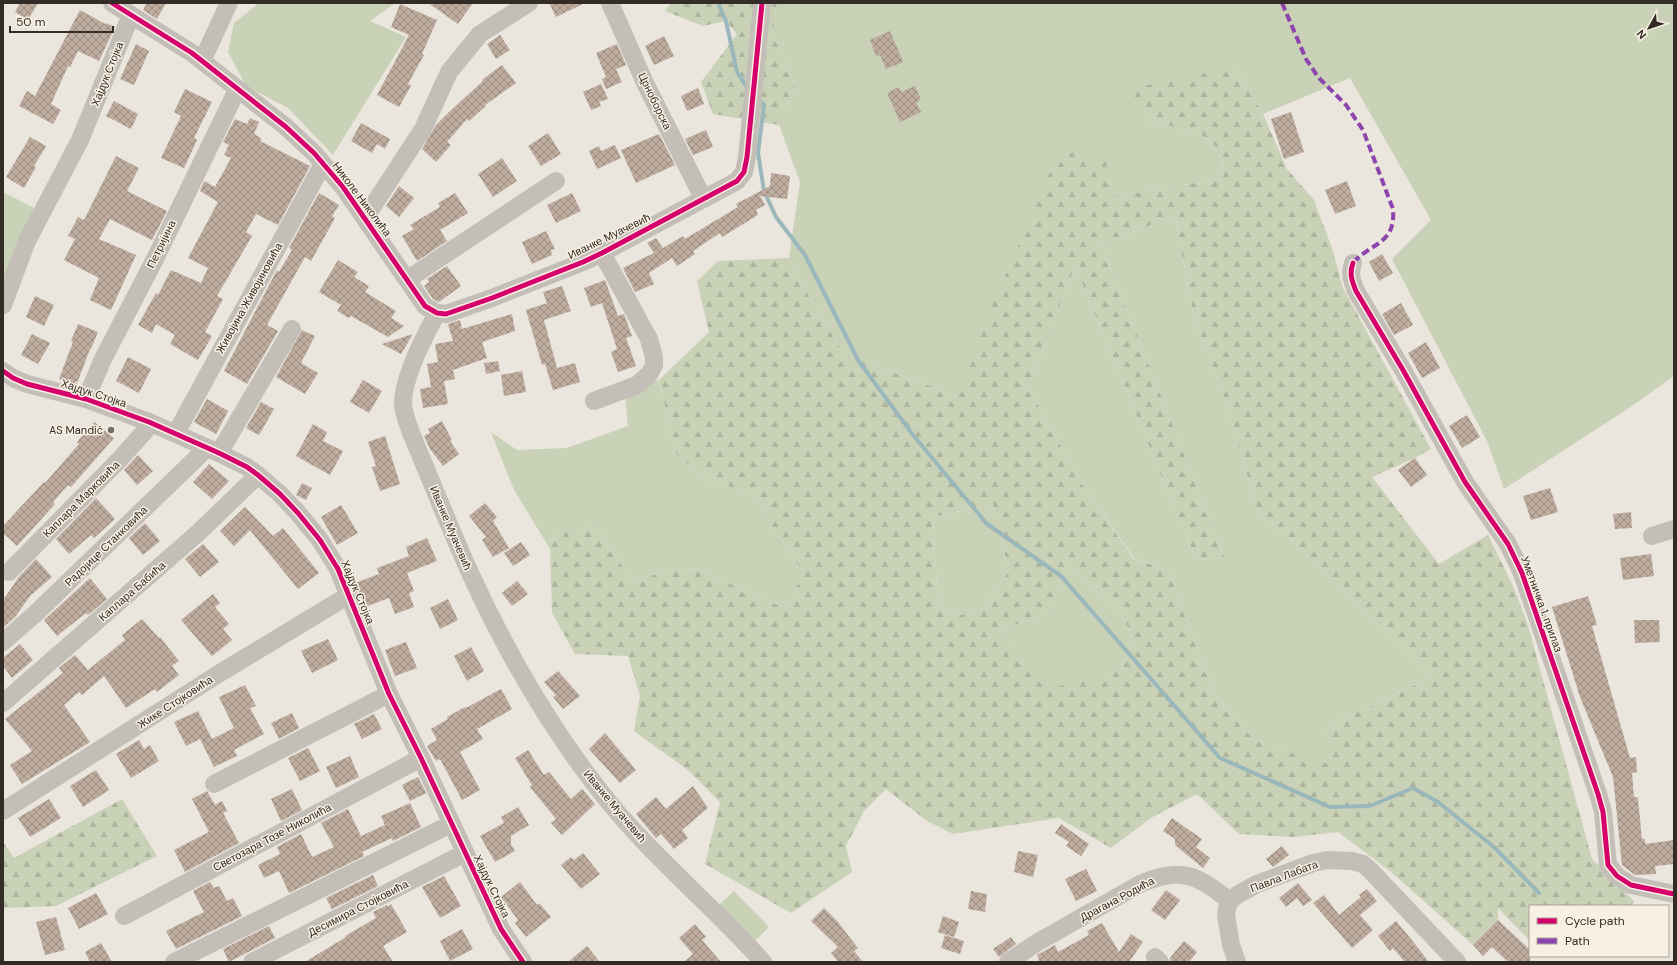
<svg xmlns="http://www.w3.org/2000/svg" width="1677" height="965" font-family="'DM Sans',sans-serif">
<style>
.grass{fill:#c9d1b7}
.forest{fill:url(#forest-firs);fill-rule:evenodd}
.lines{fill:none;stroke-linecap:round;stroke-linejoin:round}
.stream{stroke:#9ab8bb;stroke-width:4}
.building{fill:url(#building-cross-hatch)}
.minor{stroke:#c3beb7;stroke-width:18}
.quiet{stroke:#8e44ad;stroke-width:4;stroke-dasharray:8 4;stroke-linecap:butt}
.cycleway-casing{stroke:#f8f1e3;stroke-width:8}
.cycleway{stroke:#d6006c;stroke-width:5}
.poi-dot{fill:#736c65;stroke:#f8f1e3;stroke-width:1.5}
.labels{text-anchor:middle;stroke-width:3;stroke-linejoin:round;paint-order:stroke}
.street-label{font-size:11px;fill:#332b25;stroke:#f8f1e3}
.poi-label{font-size:11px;fill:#332b25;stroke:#f8f1e3;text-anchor:end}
</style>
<defs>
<pattern id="forest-firs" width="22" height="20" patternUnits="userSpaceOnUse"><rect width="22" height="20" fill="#c9d1b7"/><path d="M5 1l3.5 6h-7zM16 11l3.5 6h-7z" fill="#adb49d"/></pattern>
<pattern id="building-cross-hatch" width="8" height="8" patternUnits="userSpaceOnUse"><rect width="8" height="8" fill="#beac9f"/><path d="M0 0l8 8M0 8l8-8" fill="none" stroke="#9b8c81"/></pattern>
</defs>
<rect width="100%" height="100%" fill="#eae6dd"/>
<!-- grass -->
<g class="grass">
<path d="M259,3h136l-25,18 36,16 -73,118 -45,-47 -42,-22 -18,-34 6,-29z"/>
<path d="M777,3h897v373l-42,30 -128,83 -17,-48 -95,-182 39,-39 -81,-142 -87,36 -28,-47 -92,52 58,15 21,18 1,26 -110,19 -156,199 -112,-41 -31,-50 -25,-47 11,-76 -21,-57 17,-37 -23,-56z"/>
<path d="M3,192l39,20 -39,93z"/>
<path d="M1175,216l18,98 35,95 31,106 32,25 142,137 -106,49 5,40 -77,-25 -40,-46 -46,-124 -35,-13 -52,-74 -54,-97 47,-121 121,294 29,-2 -124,-314z"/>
<path d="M659,380l17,74 33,27 45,12 17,32 32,47 -16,37 -93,-41 -64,11 -35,-55 -40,12 -5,13 -36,-59 -23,-58 26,18 50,-2 61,-22 -4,-39z"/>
<path d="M993,504l16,67 -26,37 -26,8 -19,-11 -5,-88z"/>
<path d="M1065,565l54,45 14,28 -12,31 -74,22 -48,-61 50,-16z"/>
<path d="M734,891l35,36 -17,17 -35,-37z"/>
</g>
<!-- forest -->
<g class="forest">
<path d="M671,3h106l-4,29 23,56 -17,37 -66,-11 -12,-32 36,-48 -11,-13 -23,5 -38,-15z"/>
<path d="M1235,67l28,47 24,55 27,31 18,48 11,40 88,161 -16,9 -43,19 67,87 49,-29 25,51 15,39 64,234 42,42 -3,5h-101v35l-32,-33v12l-25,25 -83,-74 -52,-39 -44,5 -55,-3 -42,-40 -46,24 -40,30 -52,-30 -106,16 -26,-13 -41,-32 -22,22 -18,35 6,26 -61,41 -86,-49 15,-62 -32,-32 -54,-39 6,-35 -12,-40 -53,-2 -23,-41 -2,-64 5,-13 40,-12 35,55 64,-11 93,41 16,-37 -32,-47 -17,-32 -45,-12 -33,-27 -17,-74 50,-48 -12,-51 21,-20 71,-3 25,47 31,50 112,41 35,-90 59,-136 24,-20 31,12 7,35 110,-19 -1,-26 -21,-18 -58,-15 -20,-29zM1175,216l18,98 35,95 31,106 32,25 142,137 -106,49 4,39 -76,-24 -40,-46 -46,-124 -36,-13 -51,-74 -54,-97 47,-121 121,294 29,-2 -124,-314zM993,504l16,67 -26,37 -26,8 -19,-11 -5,-88zM1065,565l54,45 14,28 -12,31 -74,21 -48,-60 50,-16z"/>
<path d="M122,799l35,57 -101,50 -53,2v-66l11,16z"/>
</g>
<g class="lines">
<!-- stream -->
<g class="stream">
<path d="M718,3l8,18 11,51 11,17"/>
<path d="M759,100l5,5 -6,48 6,38 12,26 29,38 53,105 55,75 74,89 74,52 159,182 110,49 40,-1 43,-18 25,14 57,46 44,45"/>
</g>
</g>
<!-- building -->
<g class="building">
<path d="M20,3h18l-10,17 -13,-8z"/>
<path d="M147,3h19l-9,16 -14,-9z"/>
<path d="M428,3h45l-15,21z"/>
<path d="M549,3h36l-29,14z"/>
<path d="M400,4l37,16 -15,34 2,1 -16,29 3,2 -12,21 -22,-12 32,-60 -18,-8z"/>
<path d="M80,10l25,14 1,-1 9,4 -16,34 -21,-10 -8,16 -2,-1 -17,38 10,6 -8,14 -34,-18 8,-15 8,5z"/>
<path d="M890,31l13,31 -17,7 -6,-14 -4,1 -6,-16z"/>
<path d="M500,35l10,15 -14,9 -9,-15z"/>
<path d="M664,36l10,20 -20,9 -9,-19z"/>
<path d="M136,44l13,7 -15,34 -14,-6z"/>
<path d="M617,44l9,21 -10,4 6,13 -16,7 -4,-10 4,-2 -10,-24z"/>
<path d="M502,65l14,18 -31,22 1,1 -17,15 -2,-2 -20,23 4,3 -15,17 -14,-13 14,-24 13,-13 34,-31 -1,-1z"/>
<path d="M601,84l7,15 -9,3 2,4 -10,4 -8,-18z"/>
<path d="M915,86l6,14 -5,2 5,10 -21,10 -13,-29 12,-6 2,5z"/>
<path d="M698,88l6,16 -17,7 -6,-15z"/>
<path d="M185,89l27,13 -18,36 3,2 -13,28 -23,-10 20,-42 -7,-4z"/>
<path d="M114,101l24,13 -7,15 -25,-13z"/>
<path d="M1291,112l13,40 -20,7 -13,-40z"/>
<path d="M250,118l9,4 -5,12 7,4 -1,3 50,25 -32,59 -22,-11 -10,18 6,4 -35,60 6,3 -18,33 7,4 -14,24 -28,-16 5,-9 -19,-11 -4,9 -14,-8 18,-32 2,2 13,-25 30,13 7,-15 -20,-10 30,-56 -18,-11 4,-10 11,6 16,-29 -7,-3 5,-10 -6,-3 12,-23 12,5z"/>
<path d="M361,123l29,16 -5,10 -8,-5 -5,9 -21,-12z"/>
<path d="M706,130l7,17 -20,8 -8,-16z"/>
<path d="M548,133l13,21 -20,12 -13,-20z"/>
<path d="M659,134l16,31 -39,18 -15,-33z"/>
<path d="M30,137l16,9 -12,20 2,1 -12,21 -18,-11z"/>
<path d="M615,145l6,13 -24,11 -8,-18 10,-5 2,5z"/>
<path d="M116,156l23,12 -12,23 40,20 -15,29 -42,-21 -11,20 37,16 -25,55 -21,-10 9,-22 -35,-18 11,-21 -7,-3 10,-19 6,3z"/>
<path d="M502,158l15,23 -24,16 -15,-23z"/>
<path d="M771,173l19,3 -3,23 -27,-3 5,9 -9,5 2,5 -36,22 -2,-4 -27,18 2,3 -18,12 -5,-8 -23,15 5,11 -19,8 -12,-24 31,-15 -7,-10 9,-5 7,10 20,-12 2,3 53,-32 -2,-3 34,-18z"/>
<path d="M1347,181l9,25 -21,8 -10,-24z"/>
<path d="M399,186l15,12 -15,19 -13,-11z"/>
<path d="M319,193l20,12 -7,11 3,2 -24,43 -6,-4 -38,68 11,6 -31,53 -23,-13 53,-101 2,2 13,-22 -3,-2z"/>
<path d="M455,193l13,20 -28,17 7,11 -30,20 -15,-25 12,-7 -4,-4 30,-18 -2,-4z"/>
<path d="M572,193l9,18 -25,12 -9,-18z"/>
<path d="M546,231l9,18 -4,1 1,5 -20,9 -10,-22z"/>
<path d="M1382,254l11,19 -14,8 -10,-19z"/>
<path d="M338,260l20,12 -4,5 15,9 -4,6 31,19 -5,7 13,8 -16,11 -37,-21 -2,2 -12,-7 4,-6 -22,-13z"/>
<path d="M447,266l14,20 -22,16 -6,-3 -9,-13 5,-4 -2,-3z"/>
<path d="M605,280l13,36 6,-2 8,22 -6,2 10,28 -18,6 -7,-20 6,-3 -15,-46 -11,4 -7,-19z"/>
<path d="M562,286l9,25 -27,9 13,48 18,-5 5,19 -27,8 -8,-26 -3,1 -16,-55 21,-7 -4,-11z"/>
<path d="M35,296l19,9 -10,21 -18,-9z"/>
<path d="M1401,303l12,22 -19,10 -12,-21z"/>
<path d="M512,314l3,17 -33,11 5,16 -34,12 2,9 -11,2 4,23 -25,4 -3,-19 11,-2 -4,-23 11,-2 -3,-18 18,-3 -5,-17 12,-4 2,9z"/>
<path d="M78,324l20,8 -7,17h-1l-14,37 -17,-7 14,-37 -2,-1z"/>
<path d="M302,330l13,6 -14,27 17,10 -13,21 -29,-17z"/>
<path d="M32,334l18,9 -12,21 -17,-9z"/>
<path d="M413,334l-12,20 -19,-10z"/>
<path d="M1426,342l14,26 -18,10 -14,-25z"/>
<path d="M128,357l23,12 -12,24 -23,-12z"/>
<path d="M498,361l2,10 -14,3 -2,-11z"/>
<path d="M522,371l4,21 -22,4 -3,-21z"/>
<path d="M363,380l19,11 -13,22 -19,-11z"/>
<path d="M207,399l21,12 -12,23 -22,-12z"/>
<path d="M261,402l13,7 -15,26 -13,-7z"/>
<path d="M1467,415l13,22 -18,11 -13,-22z"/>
<path d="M442,421l10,19 -2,1 9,13 -16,12 -13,-17 -6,-13 6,-3 -2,-4z"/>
<path d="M94,422l20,16 -43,49 -3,-2 -15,17 2,2 -38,42 -14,-13v-7l41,-44 1,1 34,-39 -2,-2z"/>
<path d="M313,424l14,8 -4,9 20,10 -13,24 -34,-19z"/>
<path d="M385,436l15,48 -20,7 -8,-24 4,-1 -8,-24z"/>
<path d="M138,455l15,16 -16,14 -13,-15z"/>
<path d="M1415,458l12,17 -16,12 -13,-17z"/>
<path d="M209,464l20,17 -17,18 -19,-17z"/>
<path d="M302,483l10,5 -6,12 -10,-5z"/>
<path d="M1550,488l8,24 -27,8 -8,-24z"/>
<path d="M96,498l19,21 -21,19 -3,-3 -22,19 -13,-15z"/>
<path d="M485,503l12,14 -4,4 16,27 -16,9 -11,-17 4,-3 -17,-21z"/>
<path d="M341,505l17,28 -21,12 -16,-28z"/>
<path d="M245,507l28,29 10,-8 36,45 -21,16 -48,-59 -16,16 -14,-15z"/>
<path d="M1631,512l1,16 -17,1 -2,-15z"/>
<path d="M145,523l15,18 -17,14 -14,-17z"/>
<path d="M427,538l10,23 -30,12 7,18 -5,2 5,14 -19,7 -6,-16 -24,9 -10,-24 24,-9 -2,-6 32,-12 -3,-9z"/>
<path d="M521,542l9,13 -17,11 -9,-13z"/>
<path d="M203,544l16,18 -19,15 -15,-18z"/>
<path d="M1651,554l3,22 -31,4 -3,-22z"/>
<path d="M36,559l16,18 -22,19 -14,20 -13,12v-28l16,-23z"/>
<path d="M90,578l17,21 -19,16 -2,-2 -29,23 -13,-16z"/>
<path d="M517,581l11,13 -16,12 -10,-13z"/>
<path d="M213,594l7,9 -5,4 14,17 -6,5 9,11 -20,16 -31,-36z"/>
<path d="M1588,596l9,29 -5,1 38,132 6,-1 1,15 -5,1 2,24h3l1,2 4,40h3v5l29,-4v24l-19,2 1,8 -21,1 -13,-10 -9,-88 -33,-80 -28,-90z"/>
<path d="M448,599l10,21 -18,9 -10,-21z"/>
<path d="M142,619l17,19 1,-1 19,24 -7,5 7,9 -22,17 -2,-3 -29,19 -22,-32 -22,19 -3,-3 -15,13 26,37 -68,42 -12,-19 22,-14 -27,-32 58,-46 -4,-5 16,-13 13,15 37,-30 -3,-5z"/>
<path d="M1634,620h25l1,22 -25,1z"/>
<path d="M328,639l10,21 -26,13 -11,-22z"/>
<path d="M406,642l11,26 -22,8 -10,-26z"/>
<path d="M20,644l13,16 -21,18 -9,-12v-8z"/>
<path d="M471,647l13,24 -17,10 -13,-25z"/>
<path d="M558,671l22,25 -17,13 -10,-12 3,-2 -12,-13z"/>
<path d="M245,685l11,21 -6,2 14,26 -30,16 3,6 -23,11 -14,-28 -14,7 -12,-24 24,-11 14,28 22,-11 -15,-31z"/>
<path d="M501,689l11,20 -35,20 6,10 -23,13 20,38 -18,10 -22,-41 -4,2 -9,-15 10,-6 -6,-11 17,-10 -1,-2 18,-10 1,1z"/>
<path d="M292,713l7,15 -20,11 -8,-16z"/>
<path d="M374,714l8,15 -20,10 -8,-15z"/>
<path d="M605,733l31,37 -16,13 -31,-34z"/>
<path d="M139,740l5,9 6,-4 9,16 -28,17 -15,-24z"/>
<path d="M308,748l12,23 -20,10 -12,-23z"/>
<path d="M528,750l16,25 5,-3 22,27 11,-10 13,15 -33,31 -11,-12 5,-4 -26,-32 2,-2 -17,-27z"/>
<path d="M350,756l9,21 -23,11 -10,-21z"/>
<path d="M96,770l13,20 -26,17 -13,-21z"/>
<path d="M418,777l8,16 -16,8 -8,-16z"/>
<path d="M693,786l15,22 -26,22 6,8 -14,11 -13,-15 -5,4 -20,-24 20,-17 10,12z"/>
<path d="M292,789l10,21 -21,11 -10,-22z"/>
<path d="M207,791l8,14 7,-4 5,10 -4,2 16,30 -54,29 -11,-22 35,-18 -17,-33z"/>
<path d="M49,799l12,19 -31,19 -12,-19z"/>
<path d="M410,803l11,24 -28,14 -1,-3 -30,14 2,4 -75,37 -10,-22 -15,7 -6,-13 22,-11 -3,-7 24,-13 11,23 22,-10 -13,-24 27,-14 13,27 24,-11 -4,-9z"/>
<path d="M518,807l11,18 -18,11v9l4,6 -20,11 -15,-26 24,-13 -3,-6z"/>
<path d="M1172,818l30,21 -6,8 14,11 -7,10 -28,-23v-6l-12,-8z"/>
<path d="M1061,824l28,20 -8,12 -15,-10 3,-4 -14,-9z"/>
<path d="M1282,846l7,9 -16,12 -7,-8z"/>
<path d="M1018,851l20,4 -5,22 -19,-5z"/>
<path d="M583,853l17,21 -19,15 -20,-24 10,-8 3,3z"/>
<path d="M1086,869l11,22 -21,10 -11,-22z"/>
<path d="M373,875l5,11 -46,23 -6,-11z"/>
<path d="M444,876l17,30 -21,12 -18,-31z"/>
<path d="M210,882l4,6 5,-2 8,15 6,-3 9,18 -66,33 -10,-18 38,-19 -11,-21z"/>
<path d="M520,882l17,23 2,-2 12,14 -25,20 -11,-14 3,-3 -17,-23z"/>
<path d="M1298,883l14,17 -9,6 -6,-8 -11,9 -7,-9z"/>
<path d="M1367,889l10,12 -17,14 13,15 -21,18 -39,-45 11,-8 15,20 22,-18 -2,-2z"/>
<path d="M1166,890l14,10 -15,20 -14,-10z"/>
<path d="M971,891l16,3 -2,18 -17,-3z"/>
<path d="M96,893l12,21 -29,15 -11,-21z"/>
<path d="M391,904l16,28 -24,14 10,16h-88l41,-25 -1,-1 31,-18 -3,-6 14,-7 1,2z"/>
<path d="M824,908l13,13 21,27 -4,3 9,11h-25l-7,-9 7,-6 -27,-26z"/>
<path d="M943,916l16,6 -5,15 -16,-5z"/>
<path d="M56,917l9,33 -20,5 -9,-33z"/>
<path d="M1498,920l32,30v12h-22l-16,-15 -9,9 -10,-11z"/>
<path d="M1396,921l15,18 18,23h-24l-12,-14 -3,3 -12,-15z"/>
<path d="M1102,923l17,29 12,-18 12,8 -14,20h-89l-3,-7 7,-4 11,-6 3,7 31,-17 -2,-4z"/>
<path d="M695,924l11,13 -4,3 19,22h-37l9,-8 -14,-16z"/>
<path d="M269,926l6,12 -46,24 -6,-13z"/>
<path d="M462,929l11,20 -23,12 -10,-20z"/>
<path d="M945,935l19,6 -4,13 -19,-6z"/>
<path d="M1011,937l5,7 -17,13 -6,-8z"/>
<path d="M1184,941l13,11 -8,10h-19v-4z"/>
<path d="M101,943l11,19h-22l-5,-10z"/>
<path d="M587,946l13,16h-32z"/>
</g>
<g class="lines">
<!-- minor -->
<g class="minor">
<path d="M112,3l80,50 94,74 28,26 29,34 82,119 12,7 9,1 46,-16 91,-36 19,-9 135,-72 7,-9 3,-15 15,-154"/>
<path d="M610,3l35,80 58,115"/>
<path d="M202,61l27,-58"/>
<path d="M365,218l58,-89 26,-57 31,-38 49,-31"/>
<path d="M1353,263c-4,11 -1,18 3,28l47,79 62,112 43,62 14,29 76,221 5,18 5,53 9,11 14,9 43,9"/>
<path d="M408,279l148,-98"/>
<path d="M3,305l24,-64 53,-101 51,-125"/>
<path d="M437,313c-12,22 -34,65 -34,90 0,10 5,20 8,30 20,47 39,96 60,142 35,76 78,151 129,216 48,62 111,113 163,171"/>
<path d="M3,371l10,7 14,6 59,15 63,23 70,31 28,14 11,8 22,19 18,19 22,27 18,29 51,125 32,64 80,171 22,33"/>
<path d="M86,399l17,-40 52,-100 82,-169"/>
<path d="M594,401l43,-16 13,-12 4,-8v-8l-5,-18 -47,-86"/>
<path d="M176,433l147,-269"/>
<path d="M219,453l73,-124"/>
<path d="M1652,536l22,-7"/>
<path d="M9,572l111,-113 25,-28 4,-9"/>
<path d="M3,642l32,-28 172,-166"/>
<path d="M3,703l196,-171 59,-57"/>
<path d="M214,784l175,-90"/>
<path d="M3,811l217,-138 129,-78"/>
<path d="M124,916l297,-158"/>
<path d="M1155,957l5,5"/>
<path d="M174,962l277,-138"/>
<path d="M252,962l213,-109"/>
<path d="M1008,962l30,-20 102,-58c41,-18 57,-9 90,17"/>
<path d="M1237,962l-6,-17 -5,-30 1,-7 3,-7 7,-6 20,-11 56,-21 15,-3 24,1 11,3 8,7 86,91"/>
</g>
<!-- quiet -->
<path class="quiet" d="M1282,3l24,56 12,18 28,28 17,25 30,79c3,36 -22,33 -40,54"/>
<!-- cycleway casing -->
<g class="cycleway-casing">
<g id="cycleway">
<path d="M112,3l80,50 94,74 28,26 29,34 82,119 12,7 9,1 46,-16 91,-36 19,-9 135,-72 7,-9 3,-15 15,-154"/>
<path d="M1353,263c-4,11 -1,18 3,28l47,79 62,112 43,62 14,29 76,221 5,18 5,53 9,11 14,9 43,9"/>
<path d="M3,371l10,7 14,6 59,15 63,23 70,31 28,14 11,8 22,19 18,19 22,27 18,29 51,125 32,64 80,171 22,33"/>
</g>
</g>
<!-- cycleway -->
<use href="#cycleway" class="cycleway"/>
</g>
<!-- markers -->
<circle class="poi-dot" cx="111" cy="430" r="4"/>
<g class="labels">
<!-- street labels -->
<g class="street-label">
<text transform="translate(107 74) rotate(-68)" y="4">Хајдук Стојка</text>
<text transform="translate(655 101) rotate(64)" y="4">Црноборска</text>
<text transform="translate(362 199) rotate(53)" y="4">Николе Николића</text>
<text transform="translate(609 236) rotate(-26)" y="4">Иванке Муачевић</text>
<text transform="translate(161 244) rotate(-64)" y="4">Петријина</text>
<text transform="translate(249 298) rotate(-61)" y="4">Живојина Живојиновића</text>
<text transform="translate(94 393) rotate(18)" y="4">Хајдук Стојка</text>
<text transform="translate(81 499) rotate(-45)" y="4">Каплара Марковића</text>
<text transform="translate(451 528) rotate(67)" y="4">Иванке Муачевић</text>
<text transform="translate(106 546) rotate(-44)" y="4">Радојице Станковића</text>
<text transform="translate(132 591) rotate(-41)" y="4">Каплара Бабића</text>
<text transform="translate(358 592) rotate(67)" y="4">Хајдук Стојка</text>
<text transform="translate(1542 604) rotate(70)" y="4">Уметничка 1. прилаз</text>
<text transform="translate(175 702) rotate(-33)" y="4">Жике Стојковића</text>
<text transform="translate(615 806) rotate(50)" y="4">Иванке Муачевић</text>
<text transform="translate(272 837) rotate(-28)" y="4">Светозара Тозе Николића</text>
<text transform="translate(1284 876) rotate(-21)" y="4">Павла Лабата</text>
<text transform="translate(492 886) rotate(64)" y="4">Хајдук Стојка</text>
<text transform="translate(1117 899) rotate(-28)" y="4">Драгана Родића</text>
<text transform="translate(358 908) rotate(-27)" y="4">Десимира Стојковића</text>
</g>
<!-- poi labels -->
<g class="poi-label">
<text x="103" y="434">AS Mandić</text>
</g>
</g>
<!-- border -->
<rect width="1677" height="965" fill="none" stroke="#332b25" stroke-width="8"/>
<!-- legend -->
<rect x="1529" y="905" width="140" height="52" fill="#f8f1e3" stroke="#a9a297"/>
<rect x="1537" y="918" width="20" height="6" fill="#d6006c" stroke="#a9a297"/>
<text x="1565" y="925" font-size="12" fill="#332b25">Cycle path</text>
<rect x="1537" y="938" width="20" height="6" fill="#8e44ad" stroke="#a9a297"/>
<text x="1565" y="945" font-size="12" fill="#332b25">Path</text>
<!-- north arrow -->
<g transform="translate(1649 28) rotate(230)" stroke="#f8f1e3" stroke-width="3" paint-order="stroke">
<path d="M0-3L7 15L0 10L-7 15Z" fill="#332b25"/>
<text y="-6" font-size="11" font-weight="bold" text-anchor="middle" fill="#332b25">N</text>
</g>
<!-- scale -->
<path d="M10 26v6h103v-6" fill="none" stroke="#332b25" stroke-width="2"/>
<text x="16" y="26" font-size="12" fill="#332b25" stroke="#f8f1e3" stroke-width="3" paint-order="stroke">50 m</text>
</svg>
